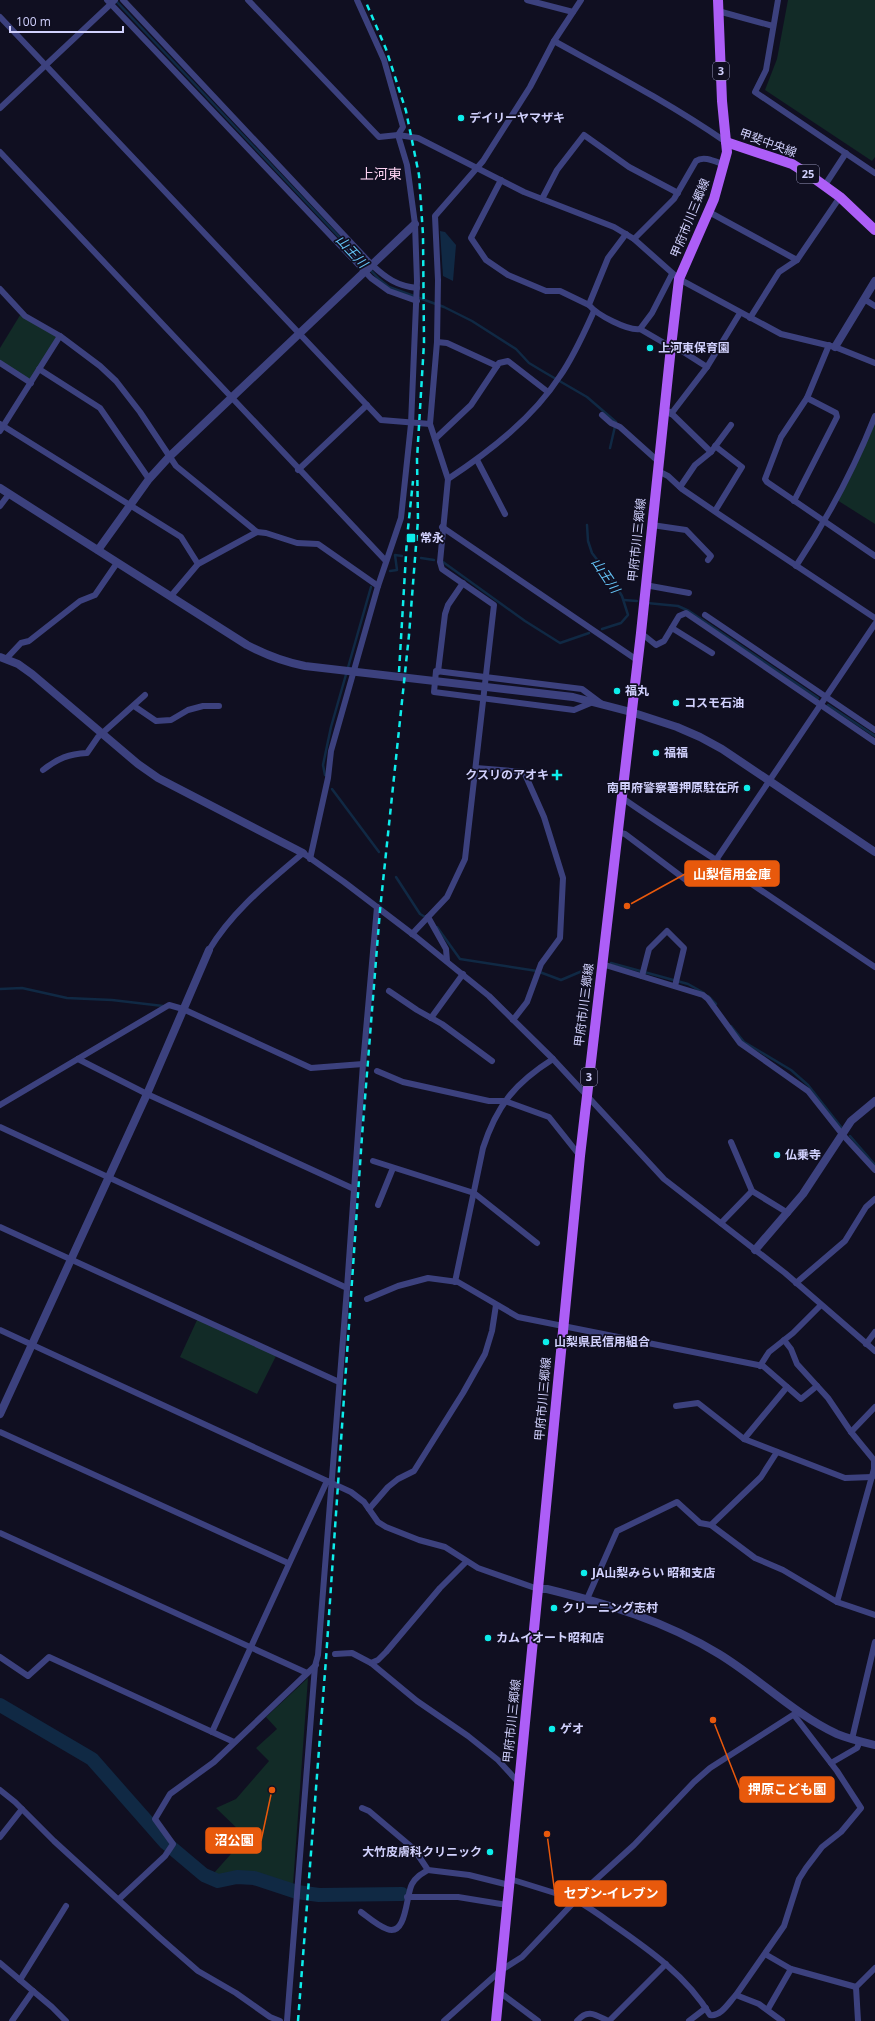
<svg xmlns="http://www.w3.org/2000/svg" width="875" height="2021" font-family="'Open Sans','Noto Sans JP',sans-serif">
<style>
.green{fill:#122b27}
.water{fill:#102944}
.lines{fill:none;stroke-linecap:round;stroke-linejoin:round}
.stream{stroke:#102944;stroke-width:2.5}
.river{stroke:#102944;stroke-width:14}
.minor{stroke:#3c417e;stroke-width:6}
.tertiary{stroke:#3c417e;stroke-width:8}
.primary{stroke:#ad5ef7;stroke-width:10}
.rail{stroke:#0dedeb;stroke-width:2.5;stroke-dasharray:6 5;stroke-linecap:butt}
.poi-dot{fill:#0dedeb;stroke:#100f21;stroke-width:1.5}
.labels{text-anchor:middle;stroke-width:3.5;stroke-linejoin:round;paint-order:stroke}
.shield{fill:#100f21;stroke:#9797bb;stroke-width:1}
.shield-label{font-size:11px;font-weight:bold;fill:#d1d1fd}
.poi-label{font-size:12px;font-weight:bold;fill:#d1d1fd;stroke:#100f21;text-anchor:start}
.street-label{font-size:12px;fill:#d1d1fd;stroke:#100f21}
.water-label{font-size:13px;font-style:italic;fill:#65c4f7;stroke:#100f21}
.quarter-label{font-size:14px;fill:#fdd3f2;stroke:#100f21}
.leader{fill:none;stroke:#e8590c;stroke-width:1.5}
.callout-dot{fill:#e8590c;stroke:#100f21;stroke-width:1.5}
.callout{fill:#e8590c;stroke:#e8590c;stroke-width:1.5}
.callout-label{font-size:13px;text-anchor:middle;font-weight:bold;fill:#fff}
</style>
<rect width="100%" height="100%" fill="#100f21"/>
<!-- green -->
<g class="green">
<path d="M788,0h87v157l-3,4 -107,-71 12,-31z"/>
<path d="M22,312l38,24 -29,47 -31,-20v-15z"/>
<path d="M875,416v108l-38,-24z"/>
<path d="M198,1318l79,36 -20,40 -77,-37z"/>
<path d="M308,1678l-15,207c-11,-4 -24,-10 -36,-12 -14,-2 -30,5 -43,0l32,-36 -30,-29 20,-9 33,-38 -13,-13 21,-19 -11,-12z"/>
</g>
<!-- water -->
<path class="water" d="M440,231l5,1 11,13 -3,36 -10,-5z"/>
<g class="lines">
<!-- stream -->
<g class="stream">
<path d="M115,0l264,279 10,8 55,20 28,14 44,28 13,14 15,9 43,25 29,25 -6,26"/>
<path d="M587,525l1,16 4,12 16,21 14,22 6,19 -7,8 -19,6"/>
<path d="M421,558l13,2"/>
<path d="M443,562l82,59 35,22 29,-10"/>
<path d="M390,571l7,-1 -2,-15 7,1"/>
<path d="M624,600l13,1"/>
<path d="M647,603l31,3 11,5 129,87"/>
<path d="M828,705l47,31"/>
<path d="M325,775l-2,-10 8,-38 40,-140"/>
<path d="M332,789l47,63"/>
<path d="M396,877l24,37 7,4"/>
<path d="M437,927l23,32 77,12 24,9 33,-14"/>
<path d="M611,963l77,21 16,9"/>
<path d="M0,989l22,-1 45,10 45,2 51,6"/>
<path d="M708,996l8,8"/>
<path d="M731,1026l13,16 47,28 17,15 33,42"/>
<path d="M850,1136l25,29"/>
</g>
<!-- river -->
<path class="river" d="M0,1705l92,54 74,84 38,32 14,6 19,-4 17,1 43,14 22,3 83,-1"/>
<!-- minor -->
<g class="minor">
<path d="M107,0l264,278 18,13 28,10"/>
<path d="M123,0l249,265c14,13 25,21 45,23"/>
<path d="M248,0l131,137 19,-2 20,3 106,54 90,35 20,12 45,40 102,55 54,13 40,16"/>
<path d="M527,0l46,12"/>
<path d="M778,0l-12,70 -11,22 120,81"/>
<path d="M718,11l55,15"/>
<path d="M0,17l381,403 49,4"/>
<path d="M554,41c58,32 117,63 172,101"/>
<path d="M0,108l115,-108"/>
<path d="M0,152l386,409"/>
<path d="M501,180l-30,58 15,22 22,15 38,16h14l29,14"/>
<path d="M825,185l21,-32"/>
<path d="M542,199l15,-29 27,-35 45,32 49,26"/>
<path d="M709,212l88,48"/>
<path d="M626,234l-18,24 -18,44 -1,3c8,10 39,26 51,24l12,-16 20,-39"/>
<path d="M634,239l40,-40 22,-38c8,-6 20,1 29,4"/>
<path d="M0,289l25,27 35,20 40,30 16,15 24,31 36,54 81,66 9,1 31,10 21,1 60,42"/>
<path d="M864,299l11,7"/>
<path d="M750,318l29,-46 18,-12 43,-63"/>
<path d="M640,329l31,18"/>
<path d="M437,342l10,1 50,23"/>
<path d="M671,344l36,23"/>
<path d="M829,345l-22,53 -26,39 -16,42 2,3 108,74"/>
<path d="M0,363l31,20"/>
<path d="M39,369l61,39 49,71"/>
<path d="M670,412l41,40"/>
<path d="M671,414l36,-47 33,-54"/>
<path d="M602,415l9,8 9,4 39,35"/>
<path d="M0,424l181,113 17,27"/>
<path d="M0,431l60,-95"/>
<path d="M435,439l36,-34 28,-42 9,-2 40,31"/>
<path d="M477,460l28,54"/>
<path d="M298,470l69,-65"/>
<path d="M658,471l10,5 14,13 38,26 155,103"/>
<path d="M448,479c42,-28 85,-61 112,-103 14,-20 24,-43 34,-65"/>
<path d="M680,487l15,-22 16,-13 20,-27"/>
<path d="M794,501l43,-84 -1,-4 -29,-15"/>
<path d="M0,506l9,-12"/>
<path d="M715,511l27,-44 -27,-21"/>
<path d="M652,525l34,5 25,26 -3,4"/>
<path d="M442,527l195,133"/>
<path d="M796,566c32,-48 58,-97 79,-150"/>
<path d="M645,585l44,8"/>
<path d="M171,596l27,-32 59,-32"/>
<path d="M705,615l170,115"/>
<path d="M672,628l40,25"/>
<path d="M641,633l15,12 8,-4 15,-25 7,-3 189,129"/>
<path d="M6,659l15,-16 8,-2 51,-40 15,-6 22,-32"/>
<path d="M438,672l7,-58 3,-9 15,-22"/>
<path d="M593,702l-19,8 -140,-18 2,-21 146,18 20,15"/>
<path d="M134,706l22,15 15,-1 17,-10 15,-4h16"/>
<path d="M476,768l48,4 20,45 19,61 -3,60 -19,26 -14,38 -14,18"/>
<path d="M43,770c15,-12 26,-16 44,-17l11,-16 47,-42"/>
<path d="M621,797c31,22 63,42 95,63l159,-236"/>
<path d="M617,832l8,2 61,46"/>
<path d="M310,859l18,-81 3,-27 47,-165 23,-68 10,-94 6,-143 -2,-57 -8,-59 -9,-30 5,-8 -19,-67 -27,-60"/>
<path d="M716,860l159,107"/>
<path d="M428,917l18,32 1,12"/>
<path d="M412,934l35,-37 18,-38 29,-254 -52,-36 -2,-7 8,-83 -18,-55 7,-82 1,-62 -3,-64 48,-55 47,-74 24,-46 27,-41"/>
<path d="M209,950c24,-40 59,-67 94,-97l41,29 71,54 74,60 64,63 111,120 121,94 90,78"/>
<path d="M602,964l101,31 5,4 32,44 68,48 34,43 33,36"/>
<path d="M642,976l7,-27 18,-18 17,17 -9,38"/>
<path d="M389,991l28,19 25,14 50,37"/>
<path d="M431,1018l32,-44"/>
<path d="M78,1059l69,35 207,95"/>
<path d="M377,1071l26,11 86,19h16l44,16 31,39"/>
<path d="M0,1105l169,-100 14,4 128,59 52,-4"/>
<path d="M0,1127l347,161 -29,367 -3,11 -28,355"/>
<path d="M731,1142l21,49 36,22"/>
<path d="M373,1161l101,32 63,50"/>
<path d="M378,1205l15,-37"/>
<path d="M721,1223l31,-32"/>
<path d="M0,1227l339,155"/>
<path d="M455,1282l28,-134c14,-43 32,-65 70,-89"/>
<path d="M796,1283l49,-42 21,-34 9,-8"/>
<path d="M347,1288l16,-224 14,-157"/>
<path d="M367,1299l31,-13 30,-8 30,4 60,35 245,49 38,33 16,-13"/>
<path d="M0,1330l351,162 13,10 14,20 8,5 33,13 26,7 33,21 60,21"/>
<path d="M784,1340l7,9 6,15 31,34 23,34 23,28v9l-37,133"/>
<path d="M866,1344l9,-12"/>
<path d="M760,1366l9,-14 24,-19 28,-28"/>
<path d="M676,1406l22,-3 46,36 101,39 27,-1"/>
<path d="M0,1432l288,131"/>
<path d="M851,1432l24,-25"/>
<path d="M744,1439l43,-52"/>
<path d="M369,1509l19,-22 10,-8 16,-8 49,-78 22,-39 7,-23 4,-26"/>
<path d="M711,1525l44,33 28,12 54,32 38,13"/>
<path d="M0,1533l307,140"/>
<path d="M587,1599l30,-68 60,-29 23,21 11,2 50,-48 16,-25"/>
<path d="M335,1654l17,-1 19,10 7,-3 8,-8 54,-64 26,-26"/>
<path d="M0,1657l28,19 21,-19 185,85"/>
<path d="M371,1663l46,38 51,35 30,24 21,23"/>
<path d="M212,1732l115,-251"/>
<path d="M852,1739l23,-97"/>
<path d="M831,1763l26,-15 3,-7"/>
<path d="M0,1790l15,12 39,39 105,96 39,34 38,22 34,24 10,4"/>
<path d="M362,1808l7,3 45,38 14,21 41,5 40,10"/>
<path d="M0,1837l22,-28"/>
<path d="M510,1879l64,20c13,7 26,16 38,25 36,25 75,52 98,91 11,2 19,-13 26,-20l23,9 23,17"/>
<path d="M407,1897h51l49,8"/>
<path d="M119,1899l46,-43 8,-12 -18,-25 15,-25 44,-32 102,-97"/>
<path d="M578,1901l13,-17 43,-39 60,-63 16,-14 86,-55"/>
<path d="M361,1912c8,6 17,14 26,17 20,8 19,-35 25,-45 4,-7 9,-10 16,-14"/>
<path d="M765,1954l26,15 65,18"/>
<path d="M0,1963l52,44 14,14"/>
<path d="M20,1980l46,-74"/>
<path d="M498,1991l40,30"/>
<path d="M736,1995l48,-69 15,-47 7,-11 16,-21 19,-15 20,-24 -24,-37 -43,-56"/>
<path d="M768,2009l23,-40"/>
<path d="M12,2021l21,-30"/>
<path d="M444,2021l56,-50 22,-14 54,-57"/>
<path d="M577,2021c11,-13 19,-6 31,0"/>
<path d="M609,2021l57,-57"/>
<path d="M689,2021l17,-13"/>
<path d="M858,2021l-2,-34 19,-19"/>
</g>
<!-- tertiary -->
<g class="tertiary">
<path d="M835,347l40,-66"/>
<path d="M0,488l247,157c19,10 37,17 58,21l268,31 58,15 46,15 23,10 22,12 153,103"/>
<path d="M98,550l51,-71 20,-22 246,-233"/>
<path d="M0,657l18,7 14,10 106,90 20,14 145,75"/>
<path d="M755,1250l48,-56 48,-73 24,-20"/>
<path d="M0,1414l147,-320 62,-144"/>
<path d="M538,1589h9c61,15 118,32 172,65 41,25 75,60 118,80 12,5 25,8 38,11"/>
</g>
<!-- primary -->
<g class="primary">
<path d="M726,142l66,22 19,12 29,21 35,33"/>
<path d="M496,2021l84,-865 61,-523 30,-286 8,-68 35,-80 13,-47 -5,-51 -4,-101"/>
</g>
<!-- rail -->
<g class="rail">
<path d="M399,672l8,-134 6,-57"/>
<path d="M298,2021l28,-362 36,-523 18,-226 29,-275 9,-115 -1,-61 7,-116 -1,-108 -4,-60 -13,-64 -20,-62 -21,-49"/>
</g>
</g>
<!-- markers -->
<g class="poi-dot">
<circle cx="461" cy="118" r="4"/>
<circle cx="650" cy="348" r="4"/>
<rect x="406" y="533" width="10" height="10" rx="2"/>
<circle cx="617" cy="691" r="4"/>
<circle cx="676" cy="703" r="4"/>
<circle cx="656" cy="753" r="4"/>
<path d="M555 769h4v4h4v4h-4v4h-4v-4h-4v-4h4z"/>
<circle cx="747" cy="788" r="4"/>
<circle cx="777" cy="1155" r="4"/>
<circle cx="546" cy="1342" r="4"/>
<circle cx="584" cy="1573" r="4"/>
<circle cx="554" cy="1608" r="4"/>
<circle cx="488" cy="1638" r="4"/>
<circle cx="552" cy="1729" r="4"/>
<circle cx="490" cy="1852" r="4"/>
</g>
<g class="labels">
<!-- shield labels -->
<g class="shield">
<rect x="713" y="62" width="16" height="18" rx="3"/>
<rect x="797" y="165" width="22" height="18" rx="3"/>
<rect x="581" y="1068" width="16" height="18" rx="3"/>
</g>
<g class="shield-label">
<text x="721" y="75">3</text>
<text x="808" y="178">25</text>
<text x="589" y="1081">3</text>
</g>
<!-- poi labels -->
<g class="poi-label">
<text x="469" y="122">デイリーヤマザキ</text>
<text x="658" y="352">上河東保育園</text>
<text x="420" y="542">常永</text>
<text x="625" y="695">福丸</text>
<text x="684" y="707">コスモ石油</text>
<text x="664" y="757">福福</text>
<text x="549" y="779" text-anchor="end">クスリのアオキ</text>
<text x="739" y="792" text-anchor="end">南甲府警察署押原駐在所</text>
<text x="785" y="1159">仏乗寺</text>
<text x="554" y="1346">山梨県民信用組合</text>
<text x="592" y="1577">JA山梨みらい 昭和支店</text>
<text x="562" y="1612">クリーニング志村</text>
<text x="496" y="1642">カムイオート昭和店</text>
<text x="560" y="1733">ゲオ</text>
<text x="482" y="1856" text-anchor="end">大竹皮膚科クリニック</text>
</g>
<!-- street labels -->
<g class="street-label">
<text transform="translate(768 143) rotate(20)" y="4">甲斐中央線</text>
<text transform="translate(690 218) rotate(-68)" y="4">甲府市川三郷線</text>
<text transform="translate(637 540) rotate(-84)" y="4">甲府市川三郷線</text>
<text transform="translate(584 1005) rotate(-83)" y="4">甲府市川三郷線</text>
<text transform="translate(543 1399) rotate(-85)" y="4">甲府市川三郷線</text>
<text transform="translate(512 1721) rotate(-84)" y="4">甲府市川三郷線</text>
</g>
<!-- water labels -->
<g class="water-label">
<text transform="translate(352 251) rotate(47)" y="5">山王川</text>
<text transform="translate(606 575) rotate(56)" y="5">山王川</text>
</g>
<!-- quarter labels -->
<g class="quarter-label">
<text x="381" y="179">上河東</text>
</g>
</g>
<!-- callouts -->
<path class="leader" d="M627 906L685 874M713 1720L740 1789M272 1790L261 1841M547 1834L555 1894"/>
<g class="callout-dot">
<circle cx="627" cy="906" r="4"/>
<circle cx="713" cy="1720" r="4"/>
<circle cx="272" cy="1790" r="4"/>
<circle cx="547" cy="1834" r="4"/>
</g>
<g class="callout">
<rect x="685" y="861" width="94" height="25" rx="4"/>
<rect x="740" y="1777" width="94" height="25" rx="4"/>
<rect x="206" y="1828" width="55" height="25" rx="4"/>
<rect x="555" y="1881" width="111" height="25" rx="4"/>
</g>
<g class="callout-label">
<text x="732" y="879">山梨信用金庫</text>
<text x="787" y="1794">押原こども園</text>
<text x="234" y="1845">沼公園</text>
<text x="611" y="1898">セブン-イレブン</text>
</g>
<!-- scale -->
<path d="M10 26v6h113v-6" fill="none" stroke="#d1d1fd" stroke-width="2"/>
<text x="16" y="26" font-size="12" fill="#d1d1fd" stroke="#100f21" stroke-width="3" paint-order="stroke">100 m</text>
</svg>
